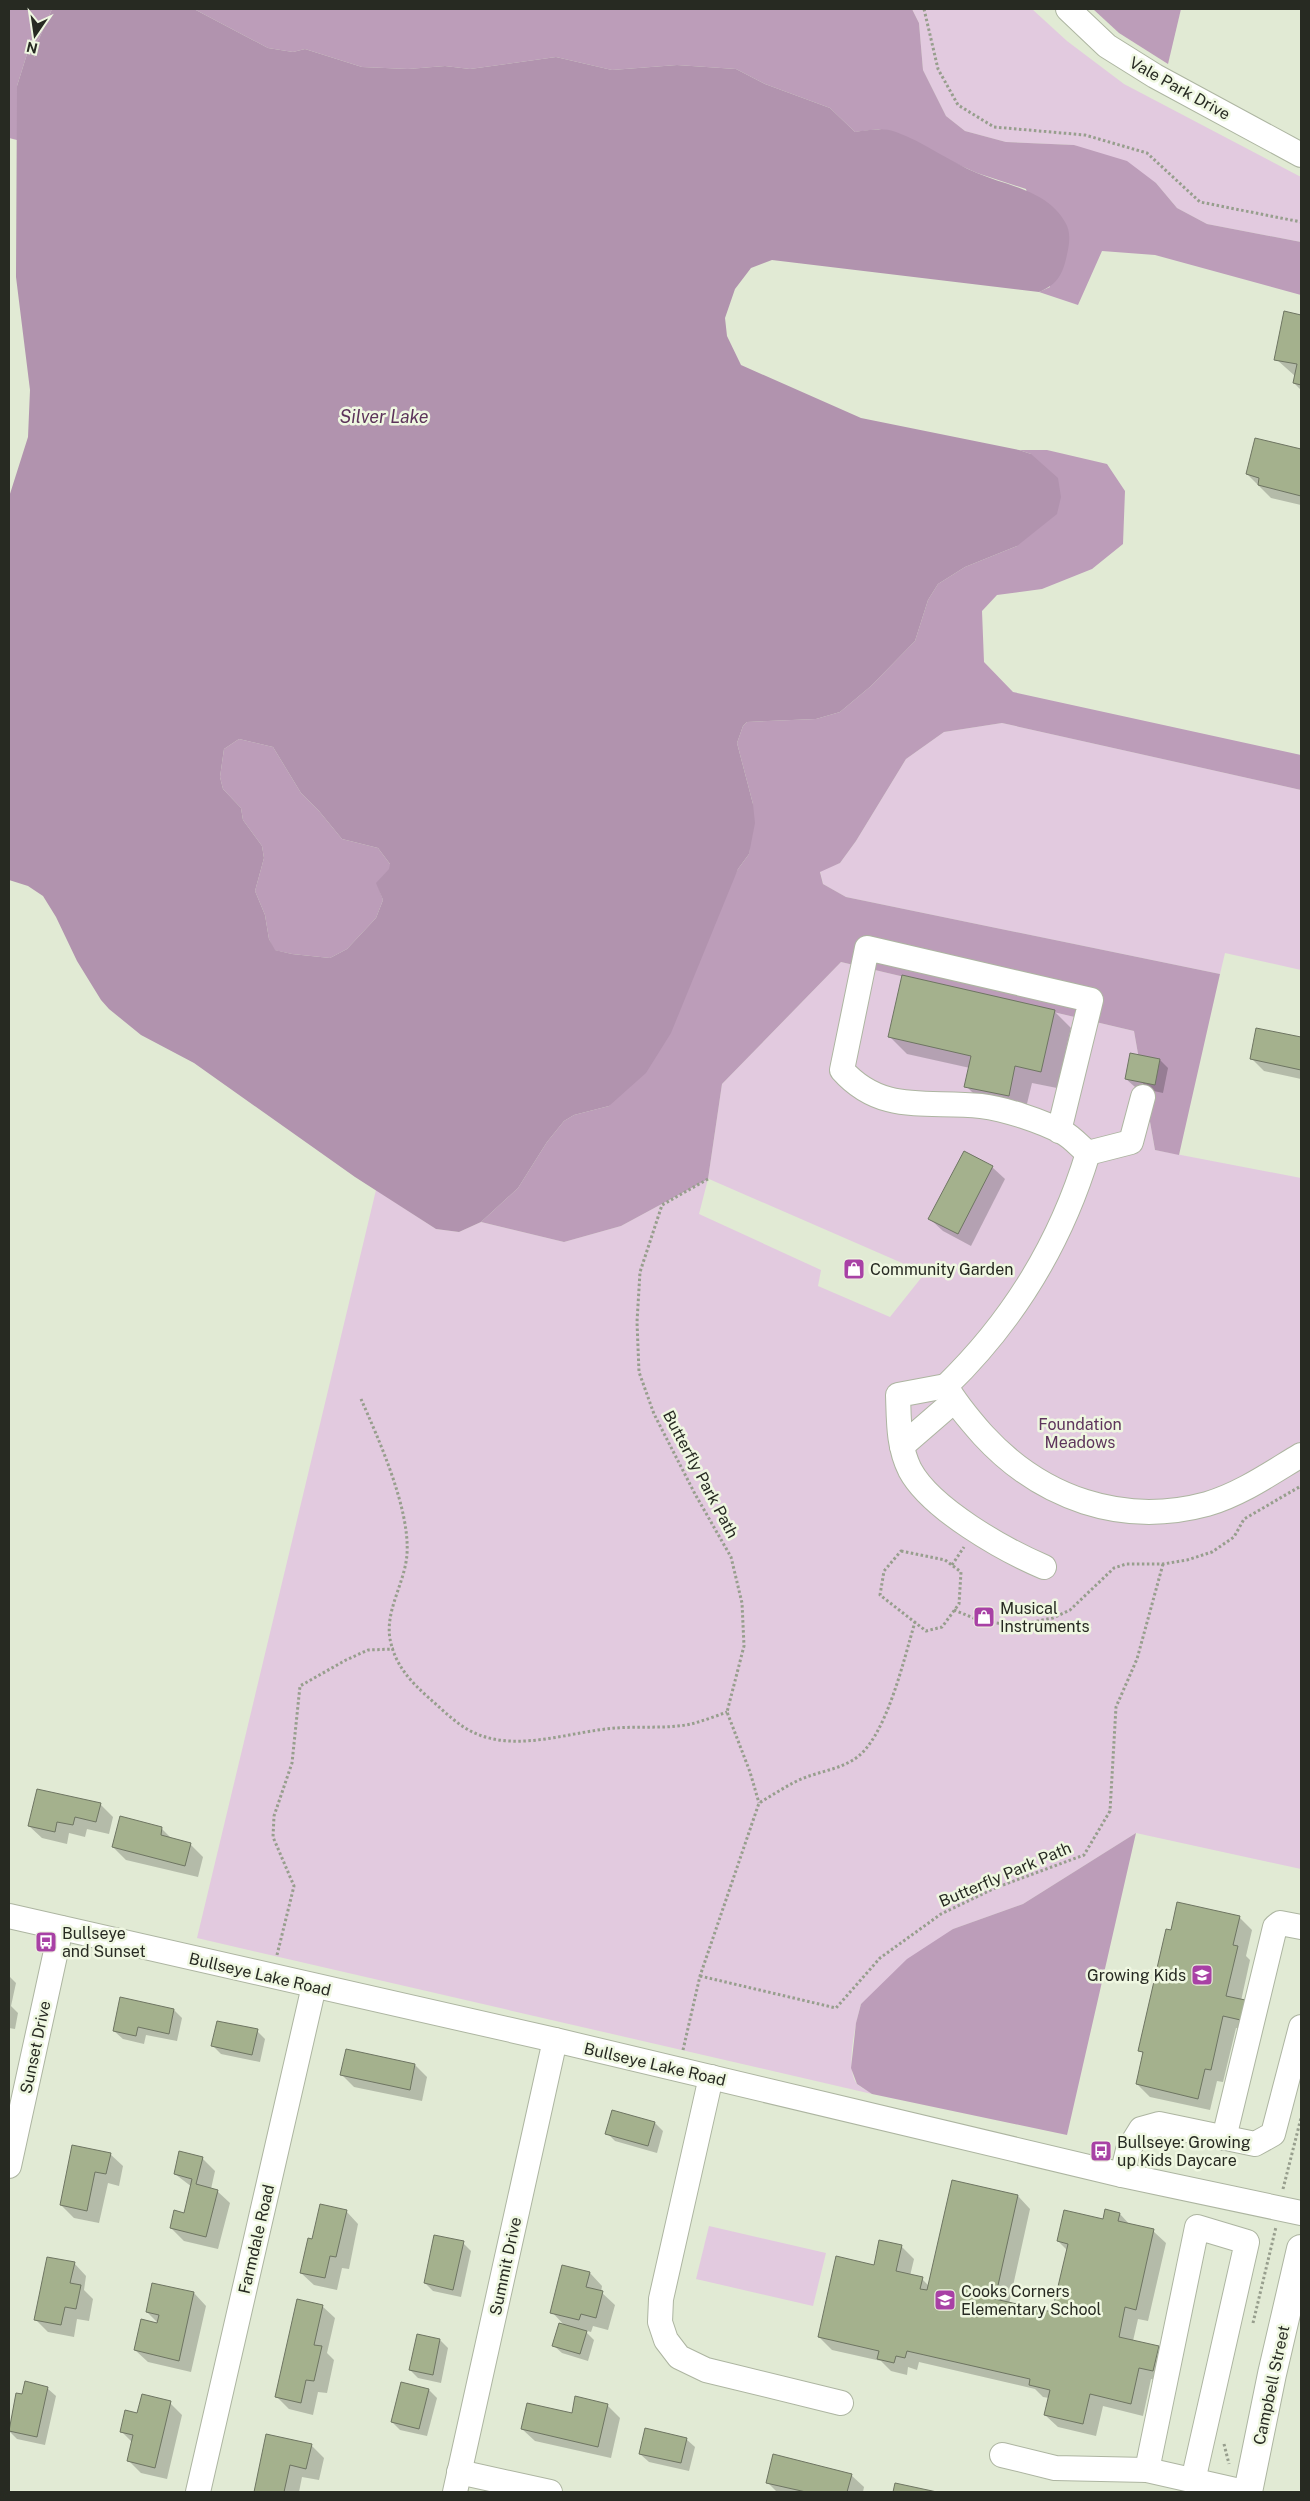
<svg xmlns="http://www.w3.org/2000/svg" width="1310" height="2501" font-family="'Public Sans',sans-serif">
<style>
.green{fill:#e2cadf;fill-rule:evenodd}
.forest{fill:#bc9db9}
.water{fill:#b193ae;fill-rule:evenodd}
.shadow{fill:#0003}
.building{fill:#a4b18d;stroke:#6e7562}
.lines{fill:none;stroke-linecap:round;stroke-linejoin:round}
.minor-casing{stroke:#adb5a1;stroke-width:26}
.major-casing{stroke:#adb5a1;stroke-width:30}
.path{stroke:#979e8d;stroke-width:3;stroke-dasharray:2.5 2.5;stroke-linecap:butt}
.minor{stroke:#fff;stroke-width:24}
.major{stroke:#fff;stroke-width:28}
.labels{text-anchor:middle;stroke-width:5;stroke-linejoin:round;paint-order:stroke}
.street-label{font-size:16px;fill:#272a22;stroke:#eff7e1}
.poi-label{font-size:16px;fill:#272a22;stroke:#eff7e1;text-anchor:start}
.park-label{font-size:16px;fill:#5e355c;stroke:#eff7e1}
.water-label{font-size:18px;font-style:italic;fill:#5c335a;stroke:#eff7e1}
</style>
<rect width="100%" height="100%" fill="#e1ead4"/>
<!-- green -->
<g class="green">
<path d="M912,9h120l35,32 57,43 177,93v65l-94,-18 -30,-16 -21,-25 -82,-38 -68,-3 -41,-11 -19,-15 -23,-46 -4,-47z"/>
<path d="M1002,723l299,67v180l-76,-17 -5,21 -374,-77 -23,-13 -3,-13 20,-8 16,-22 50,-82 38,-27z"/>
<path d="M841,962l293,69 21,119 146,28v691l-165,-36 -113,71 -70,25 -92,75c-5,18 -17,67 -3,81 4,3 10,6 14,9l-675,-156 179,-748 60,39 23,3 22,-10 83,20 57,-16 87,-47 14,-95zM708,1179h1l216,94 -35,44 -72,-31 3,-16 -122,-56z"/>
<path d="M709,2226l117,27 -13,53 -117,-27z"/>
</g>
<!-- forest -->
<g class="forest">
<path d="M9,9h43l-13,30 -12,15 -10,32v54l-8,-2z"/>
<path d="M194,9h718l7,14 4,47 23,46 19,15 41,11 68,3 53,16 29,22 21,25 30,16 94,18v53l-146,-40 -53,-4 -24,54 -39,-13 11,-5 -24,-98 -49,-16 -98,-44 -24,3 -25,-24 -65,-24 -29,-15 -59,-4 -65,5 -56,-13 -86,12 -25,-3 -37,3 -46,-2 -57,-18 -12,3 -25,-4z"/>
<path d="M1093,9h88l-13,55 -49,-31z"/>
<path d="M1019,450h28l60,14 18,27 -2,53 -31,25 -50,20 -45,6 -15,16 2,51 29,30 288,63v35l-299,-67 -58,9 -38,27 -50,82 -16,22 -20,9 3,12 23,13 374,77 -41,181 -24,-5 -21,-119 -293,-69 -119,122 -14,95 -87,47 -57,16 -83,-20 37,-34 29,-46 17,-21 10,-6 35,-9 129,-237 11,-15 4,-50 -16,-61 6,-17 4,-4 69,-3 24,-7 31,-26 44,-45 13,-41 10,-16 27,-17 52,-21 14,-92z"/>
<path d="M239,739l34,8 28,46 18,18 23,28 36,9 12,16v5l-13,14 6,17 -7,18 -29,31 -17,9 -38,-4 -18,-4 -5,-11 -4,-24 -10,-24 9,-33 -2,-12 -19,-26 -2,-12 -18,-19 -3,-12 4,-28z"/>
<path d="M1136,1833l-69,302 -195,-41 -15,-10 -6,-16 5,-45 5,-19 46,-45 46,-30 70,-25z"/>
</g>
<!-- water -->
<path class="water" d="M52,9h142l74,39 25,4 12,-3 57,18 46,2 37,-3 25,3 86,-12 56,13 65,-5 59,4 29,15 65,24 25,24c13,-2 28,-5 41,0 28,10 54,30 81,41 30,13 70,17 88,49 7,11 4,24 1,37 -4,17 -10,26 -27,33l-267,-32 -21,8 -16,21 -10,29 2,18 14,29 120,53 158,32 12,4 27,24 3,19 -4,17 -40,32 -52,21 -27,17 -10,16 -13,41 -44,45 -31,26 -24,7 -69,3 -4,4 -6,17 16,61 2,19 -6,31 -11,15 -67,164 -25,40 -37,33 -35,9 -10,6 -17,21 -29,46 -37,34 -22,10 -23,-3 -81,-52 -161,-114 -53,-28 -32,-26 -8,-9 -24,-39 -21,-44 -13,-21 -15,-10 -19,-6v-383l19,-60 2,-47 -14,-113 1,-191 10,-32 12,-15zM239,739l34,8 28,46 18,18 23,28 36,9 12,16 -1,5 -13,14 7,17 -7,18 -29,31 -17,9 -38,-4 -17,-4 -6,-11 -4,-24 -10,-24 9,-33 -2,-12 -19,-26 -2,-12 -18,-19 -3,-12 4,-28z"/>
<!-- shadow -->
<g class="shadow">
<path d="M1285,313l16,3v74l-7,-7 1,-7 -19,-17z"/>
<path d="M1256,440l45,11v54l-30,-7 -24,-24z"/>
<path d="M1054,1011l17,17 -14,60 -25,-5 -7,29 -42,-9 -17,-17 4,-18 -63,-14 -17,-17z"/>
<path d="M1257,1030l44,9v40l-37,-8 -13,-13z"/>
<path d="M1160,1060l8,8 -5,25 -28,-6 -9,-8z"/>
<path d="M992,1167l13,12 -34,67 -28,-15 -13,-12z"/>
<path d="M100,1804l13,13 -4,17 -22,-5 -2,8 -16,-4 -2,11 -25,-6 -13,-12z"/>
<path d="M162,1829l11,11 17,4 13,13 -5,20 -72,-17 -13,-13z"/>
<path d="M1240,1918l12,12 -6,26 4,4 -9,41 17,32 -22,-5 -13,54 -6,-1 -7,29 -60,-13 -13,-13 7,-29 -4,-5 32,-119z"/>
<path d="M9,1976l7,7 -5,23 7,7 -3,16 -6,-1z"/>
<path d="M174,2010l8,8 -5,23 -31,-6 -2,9 -21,-5 -9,-8z"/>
<path d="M257,2031l8,8 -5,23 -39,-8 -8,-8z"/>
<path d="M415,2065l12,12 -5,24 -68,-14 -13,-13z"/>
<path d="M655,2123l8,8 -6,22 -42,-12 -8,-8z"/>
<path d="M110,2154l13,12 -4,20 -11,-3 -9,40 -25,-5 -13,-13z"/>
<path d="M202,2158l13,13 -4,18 6,2 13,12 -12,46 -34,-8 -13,-13 14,-14 7,-27 -17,-13z"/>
<path d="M1018,2196l12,13 -21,95 44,10 14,-64 -9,-9 62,-27 11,12 22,5 13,12 -18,78 -10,-2 -5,22 25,6 13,13 -5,23 -15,-4 -8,37 -40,-10 -7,30 -38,-9 -13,-12 4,-17 -6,-1 -8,-8 -116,-27 -2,8 -9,-3 -1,8 -16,-4 -10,-10 -49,-11 -13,-13 56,-71 26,-20 13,13 -4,17 12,3 7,7z"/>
<path d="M346,2211l12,13 -9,45 -7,-1 -5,22 -23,-5 -13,-12 12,-33z"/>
<path d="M463,2243l8,8 -10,46 -28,-6 -8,-8z"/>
<path d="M74,2263l12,13 -2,14 9,9 -4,22 -12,-2 -3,18 -26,-5 -12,-12z"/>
<path d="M590,2273l12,13 -1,6 14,13 -7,25 -15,-4 -2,6 -7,-2 10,10 -6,21 -26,-8 -9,-8 12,-19 -13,-14z"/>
<path d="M194,2293l12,13 -15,66 -43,-10 -13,-12 25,-25 -13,-13z"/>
<path d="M322,2306l13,12 -8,35 7,7 -7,33 -9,-1 -5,23 -24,-6 -12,-12z"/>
<path d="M440,2340l8,8 -7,35 -23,-5 -8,-8z"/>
<path d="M47,2388l9,8 -11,49 -28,-6 -8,-8 7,-37 7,1z"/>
<path d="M429,2390l8,8 -10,38 -27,-6 -8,-8z"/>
<path d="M170,2403l12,12 -15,64 -26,-6 -13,-13 4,-18 -11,-11 17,-16z"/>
<path d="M607,2405l13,13 -9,40 -76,-17 -13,-12z"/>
<path d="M267,2436l44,9 13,13 -5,22 -17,-3 -3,15h-44z"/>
<path d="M686,2439l9,8 -6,24 -40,-9 -9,-8z"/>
<path d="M851,2475l13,12 -1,5h-86l-10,-10z"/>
</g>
<!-- building -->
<g class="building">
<path d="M1284,311l17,4v70l-8,-2 4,-19 -23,-4z"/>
<path d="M1255,438l46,11v47l-43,-11 1,-7 -13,-4z"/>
<path d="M902,975l153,35 -14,62 -26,-6 -6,30 -45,-9 7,-31 -83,-19z"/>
<path d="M1256,1028l45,9v33l-51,-11z"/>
<path d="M1130,1053l30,6 -5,26 -30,-6z"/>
<path d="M964,1151l29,15 -35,68 -30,-15z"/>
<path d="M37,1789l64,14 -5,19 -21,-5 -2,8 -16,-3 -2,10 -27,-6z"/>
<path d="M120,1816l42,11 -1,8 30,8 -6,23 -73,-19z"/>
<path d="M1177,1902l63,14 -7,29 5,1 -12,50 24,5 -5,20 -22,-5 -12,54 -6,-1 -7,30 -62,-15 7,-32 -5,-1 28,-122 5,1z"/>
<path d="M120,1997l54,12 -5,25 -31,-7 -2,9 -23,-5z"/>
<path d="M217,2021l41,8 -6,26 -41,-9z"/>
<path d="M346,2049l69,15 -5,26 -70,-15z"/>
<path d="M612,2110l43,12 -7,24 -43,-12z"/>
<path d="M72,2145l39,8 -5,21 -11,-2 -8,39 -27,-6z"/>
<path d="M179,2151l24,6 -7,27 22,6 -12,47 -36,-9 4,-18 10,3 8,-34 -18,-5z"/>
<path d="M952,2180l66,15 -23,104 57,13 16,-68 -11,-3 7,-31 39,9 2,-10 15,4 -2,8 36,8 -18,81 -11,-3 -6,30 40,9 -6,25 -14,-3 -8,36 -41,-10 -7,30 -39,-9 6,-25 -21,-5 1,-6 -123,-28 -2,7 -9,-2 -2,7 -17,-4 2,-8 -61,-14 18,-81 38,9 5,-25 23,5 -6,26 27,6 -3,12 7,1z"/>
<path d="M320,2204l27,6 -11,47 -6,-1 -5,22 -25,-5 8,-35 4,1z"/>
<path d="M434,2235l30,6 -11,49 -29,-7z"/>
<path d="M47,2257l28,5 -5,21 11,2 -5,24 -11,-2 -4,18 -27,-5z"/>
<path d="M562,2265l28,7 -4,15 17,4 -7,27 -15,-4 -2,6 -29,-7z"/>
<path d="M152,2283l42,9 -15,69 -45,-11 7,-31 16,4 2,-8 -13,-3z"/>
<path d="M297,2299l26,6 -9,40 8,1 -8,35 -8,-1 -5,23 -26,-6z"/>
<path d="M559,2323l28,8 -7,23 -28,-8z"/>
<path d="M417,2334l23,5 -7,36 -24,-5z"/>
<path d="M25,2381l23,6 -11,50 -28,-6 7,-38 6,1z"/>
<path d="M401,2382l28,7 -10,40 -28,-7z"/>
<path d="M142,2394l29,7 -16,67 -28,-7 6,-26 -13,-3 5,-22 12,3z"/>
<path d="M575,2396l33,8 -10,43 -77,-18 6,-26 45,10z"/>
<path d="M645,2428l42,10 -6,25 -42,-9z"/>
<path d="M266,2434l46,10 -6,25 -16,-4 -6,27h-30z"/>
<path d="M773,2454l79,20 -5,18h-41l-40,-9z"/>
<path d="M895,2483l42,9h-44z"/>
</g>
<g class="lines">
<!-- minor casing -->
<g class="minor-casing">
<g id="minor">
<path d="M1068,9l39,37 48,30 146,79"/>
<path d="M1059,1131l32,-131 -224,-52 -25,122c40,45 86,30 139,36 24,3 61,15 83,27 9,5 16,14 24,20 -27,89 -75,168 -142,233 10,18 23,33 37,49 58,63 139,92 224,69 34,-10 64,-31 94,-49"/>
<path d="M1088,1153l43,-11 12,-45"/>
<path d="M946,1386l-48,9c1,26 0,51 12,75 21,39 94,80 134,97"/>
<path d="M902,1446l52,-45"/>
<path d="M9,1916l546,124 567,135 179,38"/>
<path d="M711,2077l-50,222 -1,23 6,18 13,17 27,13 135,33"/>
<path d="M1224,2138l51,-211 5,-4 21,4"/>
<path d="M9,2166l52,-238"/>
<path d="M1122,2175l6,-25 13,-21 18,-5 96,20 18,-10 28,-107"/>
<path d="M1002,2455l53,13 92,2 97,22"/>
<path d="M1147,2470l50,-243 50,15 -54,239"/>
<path d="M459,2472l91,20"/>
<path d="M198,2492l116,-506"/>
<path d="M455,2492l100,-452"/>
</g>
</g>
<!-- major casing -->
<g class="major-casing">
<path id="major" d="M1248,2492l24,-118 29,-125"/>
</g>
<!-- path -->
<g class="path">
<path d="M924,9l14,60 20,36 36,22 91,8 62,18 53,49 101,20"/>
<path d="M708,1179l-46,26 -22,67 -3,50 2,50 15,42 41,80 36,63 11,46 2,43 -17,66 23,60 9,31"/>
<path d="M361,1399c18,41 49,110 46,155 -2,29 -22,56 -17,85 5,26 20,42 39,59 15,13 30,29 48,36 43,18 95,-3 139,-6 25,-2 51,1 75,-4 12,-3 25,-8 36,-12"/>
<path d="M901,1551l44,9 16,12 -2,32 -17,23 -16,4 -46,-36 4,-24z"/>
<path d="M952,1565l12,-18"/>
<path d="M954,1610l27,11 23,3 23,-1 26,-5 17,-8 44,-42 12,-4h37l24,-4 25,-8 22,-15 10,-18 57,-33"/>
<path d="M277,1955l17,-69 -21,-49 1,-21 18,-53 8,-77 46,-26 22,-10 26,-1"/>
<path d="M700,1976l136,32 44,-50 61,-44 54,-26 89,-33 26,-44 6,-104 21,-48 26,-95"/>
<path d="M683,2050l17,-74 59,-173c12,-7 24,-15 36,-21 19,-10 40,-11 58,-22 33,-19 51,-102 62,-138"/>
<path d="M1283,2189l18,-71"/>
<path d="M1253,2323l23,-96"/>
<path d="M1224,2444l5,20"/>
</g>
<!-- minor -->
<use href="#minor" class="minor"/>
<!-- major -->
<use href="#major" class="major"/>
</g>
<!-- icons -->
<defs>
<g id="shop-square" transform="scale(1.125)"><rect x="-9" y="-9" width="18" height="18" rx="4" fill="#a841a5" stroke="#eff7e1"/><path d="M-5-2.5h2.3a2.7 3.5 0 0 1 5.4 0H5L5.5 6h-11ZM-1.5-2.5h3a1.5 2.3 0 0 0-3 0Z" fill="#fff"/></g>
<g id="bus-square" transform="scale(1.125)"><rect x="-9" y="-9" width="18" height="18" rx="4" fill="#a841a5" stroke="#eff7e1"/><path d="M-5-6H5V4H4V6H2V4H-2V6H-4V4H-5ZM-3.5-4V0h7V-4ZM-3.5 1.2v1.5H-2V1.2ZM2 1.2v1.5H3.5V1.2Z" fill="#fff"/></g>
<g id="school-square" transform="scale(1.125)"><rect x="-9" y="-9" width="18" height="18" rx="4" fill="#a841a5" stroke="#eff7e1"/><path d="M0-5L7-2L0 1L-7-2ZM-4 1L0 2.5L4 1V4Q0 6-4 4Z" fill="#fff"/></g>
</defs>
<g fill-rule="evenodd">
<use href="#shop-square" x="854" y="1269"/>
<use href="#shop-square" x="984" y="1617"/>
<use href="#bus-square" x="46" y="1942"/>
<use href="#school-square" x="1202" y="1975"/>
<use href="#bus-square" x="1101" y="2151"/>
<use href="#school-square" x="945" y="2300"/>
</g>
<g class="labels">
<!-- street labels -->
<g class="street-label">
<text transform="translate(1180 88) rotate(29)" y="6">Vale Park Drive</text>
<text transform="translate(701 1474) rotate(62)" y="6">Butterfly Park Path</text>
<text transform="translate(1005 1874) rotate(-23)" y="6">Butterfly Park Path</text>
<text transform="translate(260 1974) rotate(13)" y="6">Bullseye Lake Road</text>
<text transform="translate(35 2047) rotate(-78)" y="6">Sunset Drive</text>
<text transform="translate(655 2064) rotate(13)" y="6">Bullseye Lake Road</text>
<text transform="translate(256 2239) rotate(-77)" y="6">Farmdale Road</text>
<text transform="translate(505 2266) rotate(-78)" y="6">Summit Drive</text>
<text transform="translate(1271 2385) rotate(-78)" y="6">Campbell Street</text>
</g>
<!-- poi labels -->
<g class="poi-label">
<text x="870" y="1275">Community Garden</text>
<text x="1000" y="1614">Musical<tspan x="1000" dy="18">Instruments</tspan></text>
<text x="62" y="1939">Bullseye<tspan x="62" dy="18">and Sunset</tspan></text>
<text x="1186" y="1981" text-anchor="end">Growing Kids</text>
<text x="1117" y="2148">Bullseye: Growing<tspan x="1117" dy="18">up Kids Daycare</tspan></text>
<text x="961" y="2297">Cooks Corners<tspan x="961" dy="18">Elementary School</tspan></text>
</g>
<!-- park labels -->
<g class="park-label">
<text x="1080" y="1430">Foundation<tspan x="1080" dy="18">Meadows</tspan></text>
</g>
<!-- water labels -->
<g class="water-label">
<text x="384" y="423">Silver Lake</text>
</g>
</g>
<!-- border -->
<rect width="1310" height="2501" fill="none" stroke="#272a22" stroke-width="20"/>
<!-- north arrow -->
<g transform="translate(35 35) rotate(193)" stroke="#eff7e1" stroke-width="4" paint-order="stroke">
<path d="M0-4L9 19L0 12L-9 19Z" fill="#272a22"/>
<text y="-8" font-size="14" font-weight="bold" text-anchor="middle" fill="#272a22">N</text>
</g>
</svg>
